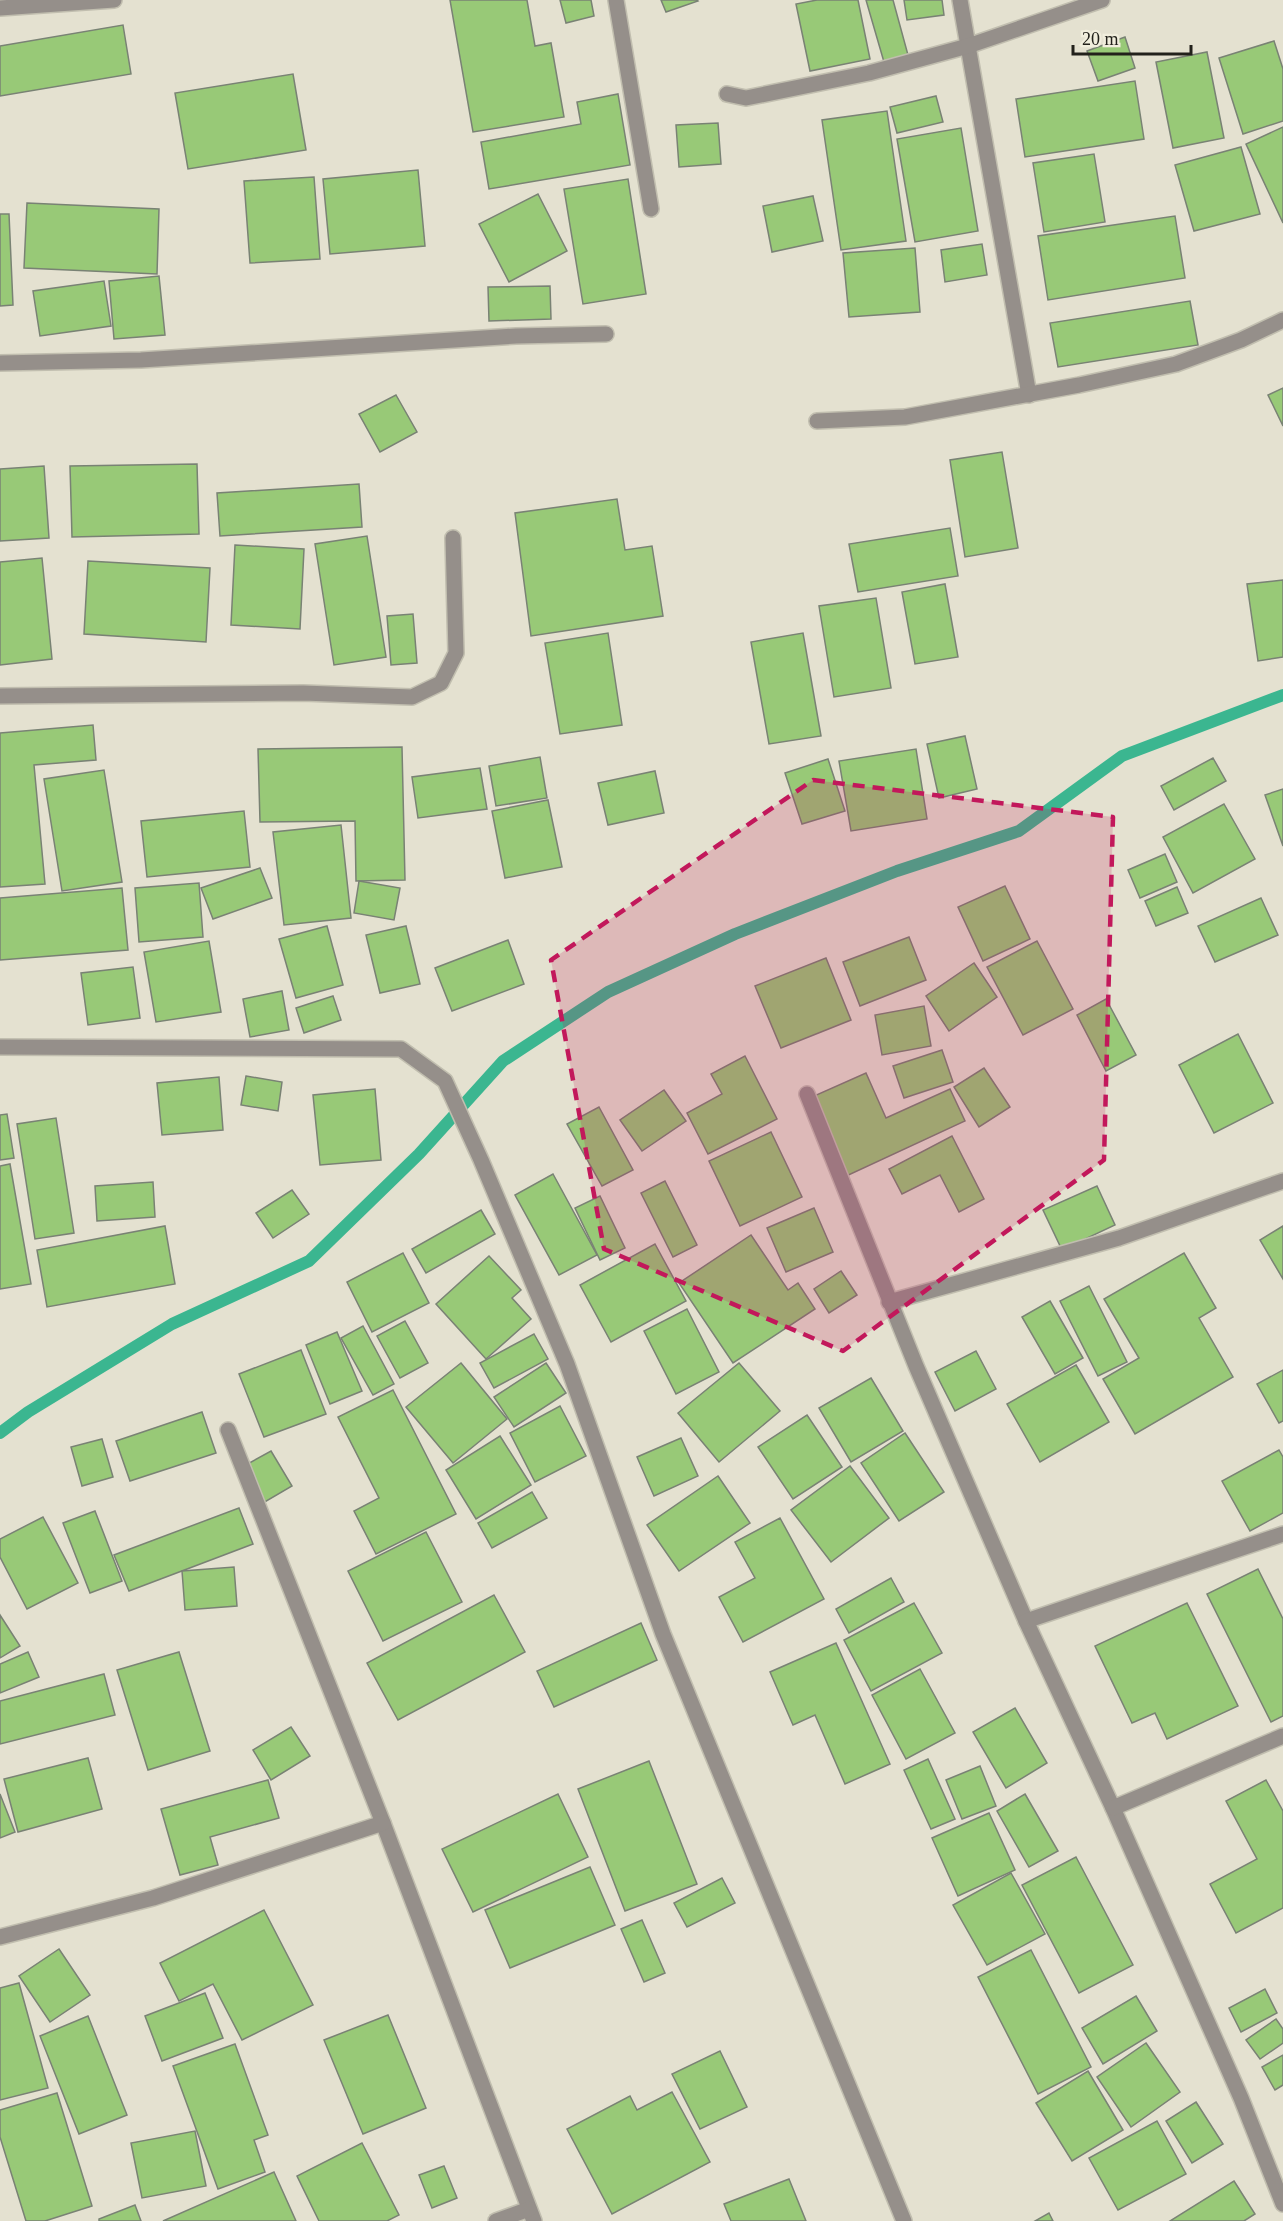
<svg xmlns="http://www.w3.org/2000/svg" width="1283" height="2221" font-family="Georgia,serif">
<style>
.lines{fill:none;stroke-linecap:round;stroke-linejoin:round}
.stream{stroke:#3bb690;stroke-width:12}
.building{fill:#98c977;stroke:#798274;stroke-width:1.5}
.minor-casing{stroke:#c1beaf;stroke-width:18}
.minor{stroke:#958f8a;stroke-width:15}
.marked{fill:#c2185b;fill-opacity:0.2;stroke:#c2185b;stroke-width:4.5;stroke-dasharray:12 8;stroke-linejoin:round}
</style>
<rect width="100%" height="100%" fill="#e4e1d0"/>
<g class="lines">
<!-- stream -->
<path class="stream" d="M0,1433l28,-21 144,-88 137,-63 110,-107 84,-93 105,-69 127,-58 162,-63 122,-40 103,-75 161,-61"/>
</g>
<!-- building -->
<g class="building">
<path d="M450,0h77l8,46 16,-3 13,74 -91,15z"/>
<path d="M560,0h31l3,16 -28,7z"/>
<path d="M661,0h36l1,1 -32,11z"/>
<path d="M817,0h41l12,59 -60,12 -14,-67z"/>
<path d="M866,0h27l15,55 -24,7z"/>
<path d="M904,0h38l2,15 -37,5z"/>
<path d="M123,25l8,49 -131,22v-50z"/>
<path d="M1125,37l10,31 -37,13 -11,-30z"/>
<path d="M1274,41l9,28v52l-40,13 -24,-76z"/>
<path d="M1207,52l17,86 -51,10 -17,-86z"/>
<path d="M293,74l13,76 -118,19 -13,-76z"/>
<path d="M1135,81l9,58 -119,18 -9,-58z"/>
<path d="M618,94l12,71 -141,24 -8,-47 100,-18 -4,-22z"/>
<path d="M936,96l7,26 -46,11 -7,-26z"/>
<path d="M887,111l19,130 -65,9 -19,-130z"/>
<path d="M718,123l3,41 -42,3 -3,-42z"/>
<path d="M1283,127v96l-37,-79z"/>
<path d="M961,128l17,103 -63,11 -18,-103z"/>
<path d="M1241,147l19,67 -66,17 -19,-66z"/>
<path d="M1094,154l11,68 -61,10 -11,-69z"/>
<path d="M418,170l7,76 -95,8 -7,-75z"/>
<path d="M314,177l6,82 -70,4 -6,-82z"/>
<path d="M628,179l18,115 -63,10 -19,-115z"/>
<path d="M538,194l29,57 -58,31 -30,-58z"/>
<path d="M813,196l10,45 -51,11 -9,-46z"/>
<path d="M27,203l132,6 -2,65 -133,-6z"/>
<path d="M0,214h9l4,91 -13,1z"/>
<path d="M1175,216l10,62 -137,22 -10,-64z"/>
<path d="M982,244l5,31 -42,7 -4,-32z"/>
<path d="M915,248l5,64 -71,5 -6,-64z"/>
<path d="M159,276l6,59 -51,4 -5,-58z"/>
<path d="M104,281l7,45 -71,10 -7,-45z"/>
<path d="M550,286l1,33 -62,2 -1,-34z"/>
<path d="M1190,301l8,44 -140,22 -8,-44z"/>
<path d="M1283,388v38l-15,-31z"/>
<path d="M396,395l21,37 -37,20 -21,-38z"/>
<path d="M1002,452l16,96 -53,9 -15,-97z"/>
<path d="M197,464l2,70 -127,3 -2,-71z"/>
<path d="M44,466l5,72 -49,3v-72z"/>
<path d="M359,484l3,43 -142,9 -3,-43z"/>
<path d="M617,499l8,51 27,-4 11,70 -132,20 -16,-123z"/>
<path d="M950,528l8,48 -100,16 -9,-48z"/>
<path d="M367,536l19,121 -52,8 -19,-121z"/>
<path d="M235,545l69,4 -4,80 -69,-4z"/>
<path d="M42,558l10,101 -52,6v-103z"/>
<path d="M88,561l122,7 -4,74 -122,-8z"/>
<path d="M1283,580v77l-25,4 -11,-77z"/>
<path d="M945,584l13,73 -43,7 -13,-72z"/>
<path d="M876,598l15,90 -57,9 -15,-91z"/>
<path d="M413,614l4,49 -26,2 -4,-49z"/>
<path d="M608,633l14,92 -62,9 -15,-91z"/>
<path d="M803,633l18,103 -52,8 -18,-102z"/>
<path d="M93,725l3,35 -62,5 11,119 -45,3v-154z"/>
<path d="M965,736l12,53 -38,9 -12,-54z"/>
<path d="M402,747l3,133 -49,1 -1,-60 -95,1 -2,-73z"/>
<path d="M916,749l11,70 -76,12 -12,-70z"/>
<path d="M540,757l7,41 -51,8 -7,-40z"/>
<path d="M1213,758l13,23 -52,29 -13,-24z"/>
<path d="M828,759l17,52 -43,13 -17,-51z"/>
<path d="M480,768l7,41 -69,9 -6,-41z"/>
<path d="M104,770l18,112 -60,9 -18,-112z"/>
<path d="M655,771l9,42 -56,12 -10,-42z"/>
<path d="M1283,789v57l-18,-51z"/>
<path d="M548,800l14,67 -57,11 -13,-67z"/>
<path d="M1224,804l31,55 -62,34 -30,-56z"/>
<path d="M244,811l6,56 -103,10 -6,-56z"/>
<path d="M341,825l10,93 -67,7 -11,-93z"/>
<path d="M1165,854l12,28 -37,16 -12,-28z"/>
<path d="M260,868l12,30 -59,21 -12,-31z"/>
<path d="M359,881l41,7 -6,32 -40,-7z"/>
<path d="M199,883l4,54 -64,5 -4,-54z"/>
<path d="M1005,886l25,53 -47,22 -25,-54z"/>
<path d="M1177,887l11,26 -32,13 -11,-25z"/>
<path d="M122,888l6,62 -128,10v-62z"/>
<path d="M1261,898l17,37 -63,27 -17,-36z"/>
<path d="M327,926l16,59 -47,13 -17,-59z"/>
<path d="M406,926l14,58 -40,9 -14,-58z"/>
<path d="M909,937l17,43 -66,26 -17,-44z"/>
<path d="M508,940l16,44 -72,27 -17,-43z"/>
<path d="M209,941l12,71 -65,10 -12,-70z"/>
<path d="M1037,941l36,68 -50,26 -36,-68z"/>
<path d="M826,958l25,62 -70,28 -26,-62z"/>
<path d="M974,963l23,34 -48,34 -23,-35z"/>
<path d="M133,967l7,51 -52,7 -7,-52z"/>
<path d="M282,991l7,39 -39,7 -7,-38z"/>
<path d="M333,996l8,24 -37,13 -8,-25z"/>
<path d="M1106,999l30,56 -30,16 -29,-56z"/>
<path d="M924,1006l7,40 -49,9 -7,-40z"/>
<path d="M1238,1034l35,69 -59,30 -35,-68z"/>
<path d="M942,1050l11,32 -49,16 -11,-32z"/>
<path d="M745,1056l32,63 -69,35 -21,-41 35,-19 -11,-20z"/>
<path d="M984,1068l26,39 -31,20 -25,-40z"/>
<path d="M866,1073l20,45 64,-29 15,32 -123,57 -37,-78z"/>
<path d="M246,1076l36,6 -4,29 -37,-6z"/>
<path d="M219,1077l4,53 -61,5 -5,-52z"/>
<path d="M375,1089l6,71 -61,5 -7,-70z"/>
<path d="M664,1090l22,31 -44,30 -22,-31z"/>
<path d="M599,1107l34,63 -31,16 -35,-62z"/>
<path d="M7,1114l7,44 -14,2v-45z"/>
<path d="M56,1118l18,115 -39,6 -18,-115z"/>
<path d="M771,1132l31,65 -62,29 -31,-65z"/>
<path d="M952,1136l32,63 -25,13 -19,-37 -38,19 -13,-25z"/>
<path d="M10,1164l21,120 -31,5v-123z"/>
<path d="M553,1174l44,81 -38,20 -44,-80z"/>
<path d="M665,1181l32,64 -24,12 -32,-64z"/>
<path d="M153,1182l2,35 -58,4 -2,-35z"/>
<path d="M1097,1186l18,39 -53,25 -19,-40z"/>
<path d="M292,1190l17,24 -36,24 -17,-25z"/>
<path d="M600,1196l25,52 -25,12 -25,-52z"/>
<path d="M814,1208l19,44 -47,20 -19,-44z"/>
<path d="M481,1210l14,24 -69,39 -14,-24z"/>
<path d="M165,1226l10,58 -128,23 -10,-57z"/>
<path d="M1283,1226v53l-23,-39z"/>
<path d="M751,1235l37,55 10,-7 17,26 -82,54 -54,-80z"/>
<path d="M655,1244l31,57 -75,41 -31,-57z"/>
<path d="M403,1253l26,50 -57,29 -25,-50z"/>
<path d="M1184,1253l32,55 -17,10 34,59 -98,57 -32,-55 36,-21 -35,-59z"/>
<path d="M489,1256l32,34 -9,8 19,21 -45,40 -50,-55z"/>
<path d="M841,1271l16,24 -28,18 -15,-24z"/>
<path d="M1089,1286l38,76 -29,14 -38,-75z"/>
<path d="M1050,1301l33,57 -28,16 -33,-57z"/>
<path d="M687,1309l32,63 -43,22 -32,-63z"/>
<path d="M405,1321l23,42 -28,15 -23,-42z"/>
<path d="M363,1326l31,58 -21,11 -32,-57z"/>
<path d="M337,1332l25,59 -32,13 -24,-59z"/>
<path d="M534,1334l14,25 -54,29 -14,-25z"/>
<path d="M301,1350l25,64 -62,23 -25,-63z"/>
<path d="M976,1351l20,38 -41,22 -20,-39z"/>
<path d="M461,1363l46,56 -54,44 -47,-56z"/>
<path d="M546,1363l20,30 -52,34 -20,-30z"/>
<path d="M739,1363l41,48 -61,51 -41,-49z"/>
<path d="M1076,1365l33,57 -69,40 -33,-58z"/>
<path d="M1283,1370v51l-4,2 -22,-39z"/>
<path d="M871,1378l32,53 -52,31 -32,-54z"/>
<path d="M393,1390l63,124 -80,40 -22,-43 25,-13 -41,-81z"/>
<path d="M560,1406l26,50 -51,26 -25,-49z"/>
<path d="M202,1412l14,41 -86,28 -14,-40z"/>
<path d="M807,1415l35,52 -49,32 -35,-52z"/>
<path d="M905,1433l39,59 -45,29 -38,-58z"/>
<path d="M500,1436l31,49 -55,34 -30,-49z"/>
<path d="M681,1438l17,38 -44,20 -17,-39z"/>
<path d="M102,1439l11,38 -31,9 -11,-39z"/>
<path d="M1279,1450l4,7v56l-33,18 -28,-50z"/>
<path d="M271,1451l21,35 -29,17 -21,-36z"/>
<path d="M850,1466l39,52 -58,44 -40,-52z"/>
<path d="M718,1476l32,47 -71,48 -32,-46z"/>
<path d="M532,1492l15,26 -55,30 -14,-25z"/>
<path d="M239,1508l14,36 -124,47 -15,-36z"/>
<path d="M95,1511l27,70 -32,12 -27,-70z"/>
<path d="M43,1517l35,66 -51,26 -27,-52v-18z"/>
<path d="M780,1518l44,81 -81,43 -24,-45 36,-19 -20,-36z"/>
<path d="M426,1532l36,70 -79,39 -35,-70z"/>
<path d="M234,1567l3,39 -52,4 -3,-39z"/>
<path d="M1258,1569l25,50v97l-12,6 -64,-128z"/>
<path d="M891,1578l13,24 -55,31 -13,-24z"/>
<path d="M494,1595l31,57 -127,68 -31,-57z"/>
<path d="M914,1603l28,50 -71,38 -27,-51z"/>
<path d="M1187,1603l51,103 -71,33 -12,-26 -23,10 -37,-77z"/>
<path d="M0,1615l20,31 -20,12z"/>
<path d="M641,1623l16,37 -103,47 -17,-36z"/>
<path d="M836,1643l54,121 -45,20 -30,-69 -22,10 -23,-53z"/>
<path d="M28,1652l11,25 -39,16v-29z"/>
<path d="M179,1652l31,99 -62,19 -31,-100z"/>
<path d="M920,1669l35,64 -49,26 -34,-64z"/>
<path d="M104,1674l11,41 -115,29v-43z"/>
<path d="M1015,1708l32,55 -41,25 -33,-56z"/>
<path d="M291,1727l19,29 -39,24 -18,-30z"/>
<path d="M88,1758l14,51 -84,23 -14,-53z"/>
<path d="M928,1759l27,60 -24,10 -27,-59z"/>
<path d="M649,1761l48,123 -72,27 -47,-122z"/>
<path d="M980,1766l16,40 -34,13 -16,-39z"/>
<path d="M268,1780l11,38 -69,19 8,28 -38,10 -19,-66z"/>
<path d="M1266,1780l17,31v97l-47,25 -26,-49 47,-25 -31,-58z"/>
<path d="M0,1794l15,38 -15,6z"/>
<path d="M558,1794l30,63 -115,55 -31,-63z"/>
<path d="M1025,1794l33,57 -29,16 -32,-56z"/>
<path d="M989,1813l26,57 -57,26 -26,-58z"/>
<path d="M1076,1857l57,108 -54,28 -57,-108z"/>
<path d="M590,1867l25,58 -105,43 -25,-58z"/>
<path d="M1011,1873l34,61 -58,31 -34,-60z"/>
<path d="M722,1878l13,25 -48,24 -13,-24z"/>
<path d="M264,1910l49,95 -71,35 -29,-56 -34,17 -19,-38z"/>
<path d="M642,1920l23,53 -21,9 -23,-53z"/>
<path d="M59,1949l31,46 -40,27 -31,-46z"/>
<path d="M1031,1950l60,117 -53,27 -60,-117z"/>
<path d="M19,1983l29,105 -48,12v-112z"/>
<path d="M1265,1989l12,24 -36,19 -12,-24z"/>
<path d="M205,1993l18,45 -61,23 -17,-45z"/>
<path d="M1136,1996l21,35 -54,33 -21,-36z"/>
<path d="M388,2015l38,93 -63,26 -39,-94z"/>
<path d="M88,2016l39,99 -48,19 -39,-98z"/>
<path d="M1276,2019l7,10v14l-23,16 -14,-19z"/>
<path d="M1146,2043l34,49 -49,35 -34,-50z"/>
<path d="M235,2044l33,91 -14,5 11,32 -47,17 -45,-123z"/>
<path d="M720,2051l27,56 -47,22 -28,-55z"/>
<path d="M1283,2055v30l-8,5 -13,-23z"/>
<path d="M1088,2071l35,59 -51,31 -36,-58z"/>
<path d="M672,2092l38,70 -98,52 -45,-85 63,-33 7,14z"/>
<path d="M57,2093l35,113 -47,15h-19l-26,-84v-27z"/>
<path d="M1196,2102l27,42 -31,19 -26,-42z"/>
<path d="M1157,2121l29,53 -68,36 -29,-52z"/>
<path d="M195,2131l11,55 -64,12 -11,-55z"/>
<path d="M362,2143l37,72 -12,6h-68l-22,-45z"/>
<path d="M444,2166l13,32 -25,10 -13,-33z"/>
<path d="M274,2172l22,49h-133z"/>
<path d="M789,2179l17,42h-75l-7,-17z"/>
<path d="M1234,2181l21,33 -11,7h-74z"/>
<path d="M135,2205l6,16h-42v-2z"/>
<path d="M1049,2213l4,8h-18z"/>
</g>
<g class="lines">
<!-- minor casing -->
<g class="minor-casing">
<g id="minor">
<path d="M616,0l35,209"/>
<path d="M960,0l69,395"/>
<path d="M0,8l114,-8"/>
<path d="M727,94l19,4 123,-25 99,-27 134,-46"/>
<path d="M0,363l141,-3 375,-24 90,-2"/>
<path d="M817,421l88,-4 174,-32 97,-21 65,-24 42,-20"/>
<path d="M0,696l303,-3 109,4 29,-14 15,-30 -3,-115"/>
<path d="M0,1047l401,2 44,32 36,79 86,204 96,270 241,587"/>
<path d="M807,1094l109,272 110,255 87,187 128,290 42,106"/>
<path d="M889,1302l230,-64 164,-57"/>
<path d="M228,1430l155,393 151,398"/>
<path d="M1026,1621l257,-87"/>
<path d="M1113,1808l170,-72"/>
<path d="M0,1937l153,-39 230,-75"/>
<path d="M496,2221l33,-12"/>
</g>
</g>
<!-- minor -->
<use href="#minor" class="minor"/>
</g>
<!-- marked area -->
<path class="marked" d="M813,780l300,37 -9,343 -261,191 -239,-102 -53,-289z"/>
<!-- scale -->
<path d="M1073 45v9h118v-9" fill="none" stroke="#22211b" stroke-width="3"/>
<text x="1082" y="45" font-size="18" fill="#22211b" stroke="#f1eedd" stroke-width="4.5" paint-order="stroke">20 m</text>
</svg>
